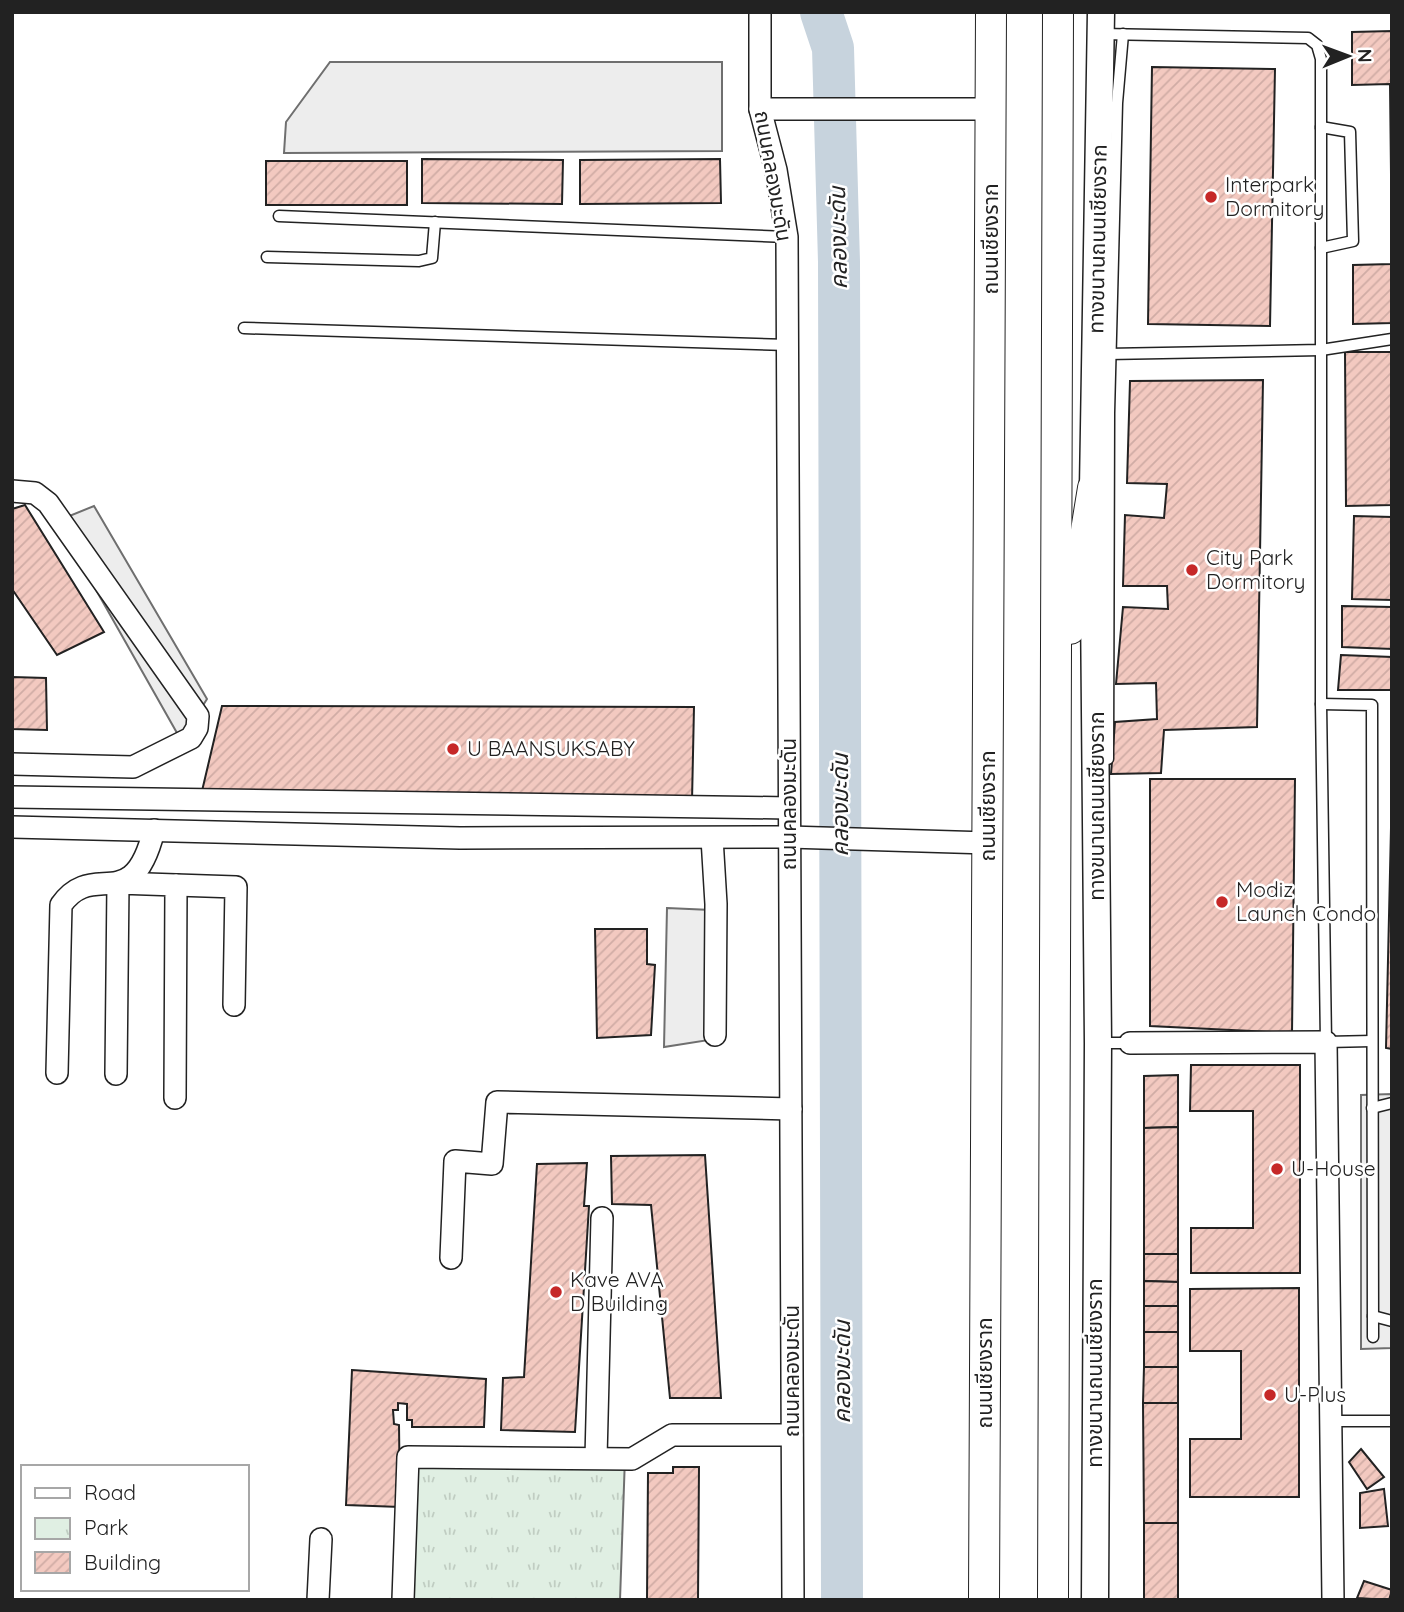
<svg xmlns="http://www.w3.org/2000/svg" width="1404" height="1612" font-family="Quicksand,'Noto Sans Thai',sans-serif">
<style>
.park{fill:url(#park-tufts);stroke:#6f6f6f;stroke-width:2}
.parking{fill:#ededed;stroke:#6f6f6f;stroke-width:2}
.lines{fill:none;stroke-linecap:round;stroke-linejoin:round}
.river{stroke:#c7d3dd;stroke-width:42}
.building{fill:url(#building-hatch);stroke:#222;stroke-width:2}
.service-casing{stroke:#222;stroke-width:13}
.minor-casing{stroke:#222;stroke-width:24}
.tertiary-casing{stroke:#222;stroke-width:29}
.secondary-casing{stroke:#222;stroke-width:32}
.service{stroke:#fff;stroke-width:10}
.minor{stroke:#fff;stroke-width:21}
.tertiary{stroke:#fff;stroke-width:26}
.secondary{stroke:#fff;stroke-width:30}
.poi-dot{fill:#c62828;stroke:#fff;stroke-width:2.5}
.labels{text-anchor:middle;stroke-width:5;stroke-linejoin:round;paint-order:stroke}
.street-label{font-size:21px;fill:#222;stroke:#fff}
.poi-label{font-size:21px;fill:#222;stroke:#fff;text-anchor:start}
.water-label{font-size:23px;font-style:italic;fill:#222;stroke:#fff}
</style>
<defs>
<pattern id="park-tufts" width="24" height="20" patternUnits="userSpaceOnUse" patternTransform="scale(1.75)"><rect width="24" height="20" fill="#e0efe3"/><path d="M3 7l-1-3M5 7V3M7 7l1-3M15 17l-1-3M17 17v-4M19 17l1-3" fill="none" stroke="#c0cdc2"/></pattern>
<pattern id="building-hatch" width="6" height="6" patternUnits="userSpaceOnUse" patternTransform="scale(1.75)"><rect width="6" height="6" fill="#f3c9c0"/><path d="M-1 1l2-2M0 6l6-6M5 7l2-2" fill="none" stroke="#d0aca5"/></pattern>
</defs>
<rect width="100%" height="100%" fill="#fff"/>
<!-- park -->
<path class="park" d="M414,1450l211,7 -5,143h-211z"/>
<!-- parking -->
<g class="parking">
<path d="M330,62h392v89l-438,2 2,-31z"/>
<path d="M94,506l113,193 -26,41 -124,-219z"/>
<path d="M667,908l44,2 -2,130 -45,7z"/>
<path d="M1392,1094v254l-31,1v-254z"/>
</g>
<g class="lines">
<!-- river -->
<path class="river" d="M821,12l12,36 6,214 3,1338"/>
</g>
<!-- building -->
<g class="building">
<path d="M1392,31v292l-39,1v-59l39,-1 -2,-180 -38,1v-53z"/>
<path d="M1152,67l123,2 -5,257 -122,-2z"/>
<path d="M422,159l141,1 -1,44 -140,-1z"/>
<path d="M720,159l1,44 -141,1v-44z"/>
<rect x="266" y="161" width="141" height="44"/>
<path d="M1345,352h47v153l-46,1z"/>
<path d="M1263,380l-6,347 -93,3 -3,43 -50,1 4,-52 42,-3 -1,-36 -40,1 7,-77 45,2 -1,-23h-44l2,-71 39,3 3,-34 -40,-1 3,-102z"/>
<path d="M25,505l79,127 -47,23 -45,-66v-80z"/>
<path d="M1354,516l38,1v83l-40,-1z"/>
<path d="M1342,606l50,1v42l-50,-2z"/>
<path d="M1341,655l51,2v33h-54z"/>
<path d="M12,677l34,1 1,52 -35,-1z"/>
<path d="M222,706l472,1 -2,94 -490,-10z"/>
<path d="M1150,779h145l-3,254 -142,-7z"/>
<path d="M1392,784v265l-6,-1z"/>
<path d="M595,929h52v35l8,1 -4,70 -54,3z"/>
<path d="M1191,1065h109v208h-109v-45h62v-117h-63z"/>
<path d="M1178,1075v52l-34,1v-52z"/>
<path d="M1178,1127v127h-34v-126z"/>
<path d="M705,1155l16,243h-51l-19,-193 -39,-1 -1,-48z"/>
<path d="M587,1163l-3,43h5l-14,226 -74,-2 2,-52 21,-1 13,-213z"/>
<path d="M1144,1254h34v28l-34,-1z"/>
<path d="M1144,1281l34,1v24h-34z"/>
<path d="M1299,1288v209h-109v-58h51v-88h-51v-62z"/>
<rect x="1144" y="1306" width="34" height="26"/>
<rect x="1144" y="1332" width="34" height="35"/>
<path d="M1144,1367h34v36h-35z"/>
<path d="M352,1370l134,9 -2,48h-72v-7h-5v-16l-9,-1v7h-5l1,14 5,1 1,82 -54,-2z"/>
<path d="M1143,1403h35v120h-34z"/>
<path d="M1361,1449l23,28 -17,12 -18,-27z"/>
<path d="M673,1467h26l-1,133h-51l1,-127h25z"/>
<path d="M1384,1489l4,37 -28,2v-35z"/>
<rect x="1144" y="1523" width="34" height="77"/>
<path d="M1364,1581l28,9 -3,10 -32,-2z"/>
</g>
<g class="lines">
<!-- service casing -->
<g class="service-casing">
<g id="service">
<path d="M1102,34l206,4 9,7 4,14v645l5,338 46,-1"/>
<path d="M1321,127l29,5 3,109 -32,7"/>
<path d="M279,216l508,21"/>
<path d="M267,257l152,4 13,-3 3,-36"/>
<path d="M244,328l544,17"/>
<path d="M1107,354l214,-4 71,-11"/>
<path d="M1321,704l51,1 1,632"/>
<path d="M1108,759l1,-346 8,-310 6,-69"/>
<path d="M1098,1043h32"/>
<path d="M1372,1108l20,-5"/>
<path d="M1373,1316l19,5"/>
<path d="M1330,1421h62"/>
</g>
</g>
<!-- minor casing -->
<g class="minor-casing">
<g id="minor">
<path d="M760,12v97l16,61 11,67 6,1363"/>
<path d="M760,109h231"/>
<path d="M12,491l23,2 13,10 150,213 -1,12 -6,10 -58,29 -121,-3"/>
<path d="M12,797l777,11"/>
<path d="M12,827l448,11 329,-1 199,6"/>
<path d="M712,838l4,66 -1,131"/>
<path d="M176,885l60,2 -2,118"/>
<path d="M1130,1043l196,-1 7,558"/>
<path d="M57,1073l4,-168c33,-47 71,14 93,-75"/>
<path d="M116,1074l2,-191 58,2 -1,213"/>
<path d="M451,1258l4,-97 37,3 5,-62 294,7"/>
<path d="M596,1458l6,-240"/>
<path d="M318,1600l3,-61"/>
<path d="M403,1600l5,-143 224,2 40,-24h120"/>
</g>
</g>
<!-- tertiary casing -->
<g class="tertiary-casing">
<path id="tertiary" d="M1095,1600l3,-557 -5,-555 8,-476"/>
</g>
<!-- secondary casing -->
<g class="secondary-casing">
<g id="secondary">
<path d="M1070,629l23,-141"/>
<path d="M984,1600l7,-1588"/>
<path d="M1053,1600l5,-1588"/>
</g>
</g>
<!-- service -->
<use href="#service" class="service"/>
<!-- minor -->
<use href="#minor" class="minor"/>
<!-- tertiary -->
<use href="#tertiary" class="tertiary"/>
<!-- secondary -->
<use href="#secondary" class="secondary"/>
</g>
<!-- markers -->
<g class="poi-dot">
<circle cx="1211" cy="197" r="7"/>
<circle cx="1192" cy="570" r="7"/>
<circle cx="453" cy="749" r="7"/>
<circle cx="1222" cy="902" r="7"/>
<circle cx="1277" cy="1169" r="7"/>
<circle cx="556" cy="1292" r="7"/>
<circle cx="1270" cy="1395" r="7"/>
</g>
<g class="labels">
<!-- street labels -->
<g class="street-label">
<text transform="translate(773 176) rotate(80)" y="7">ถนนคลองมะดัน</text>
<text transform="translate(991 239) rotate(-90)" y="7">ถนนเชียงราก</text>
<text transform="translate(1098 239) rotate(-89)" y="7">ทางขนานถนนเชียงราก</text>
<text transform="translate(789 804) rotate(-90)" y="7">ถนนคลองมะดัน</text>
<text transform="translate(988 806) rotate(-90)" y="7">ถนนเชียงราก</text>
<text transform="translate(1097 806) rotate(-90)" y="7">ทางขนานถนนเชียงราก</text>
<text transform="translate(792 1371) rotate(-90)" y="7">ถนนคลองมะดัน</text>
<text transform="translate(985 1373) rotate(-90)" y="7">ถนนเชียงราก</text>
<text transform="translate(1095 1373) rotate(-90)" y="7">ทางขนานถนนเชียงราก</text>
</g>
<!-- poi labels -->
<g class="poi-label">
<text x="1225" y="192">Interpark<tspan x="1225" dy="24">Dormitory</tspan></text>
<text x="1206" y="565">City Park<tspan x="1206" dy="24">Dormitory</tspan></text>
<text x="467" y="756">U BAANSUKSABY</text>
<text x="1236" y="897">Modiz<tspan x="1236" dy="24">Launch Condo</tspan></text>
<text x="1291" y="1176">U-House</text>
<text x="570" y="1287">Kave AVA<tspan x="570" dy="24">D Building</tspan></text>
<text x="1284" y="1402">U-Plus</text>
</g>
<!-- water labels -->
<g class="water-label">
<text transform="translate(838 238) rotate(-91)" y="8">คลองมะดัน</text>
<text transform="translate(840 805) rotate(-90)" y="8">คลองมะดัน</text>
<text transform="translate(842 1372) rotate(-90)" y="8">คลองมะดัน</text>
</g>
</g>
<!-- border -->
<rect width="1404" height="1612" fill="none" stroke="#222222" stroke-width="28"/>
<!-- legend -->
<rect x="21" y="1465" width="228" height="126" fill="#ffffff" stroke="#a7a7a7" stroke-width="2"/>
<rect x="35" y="1488" width="35" height="10" fill="#ffffff" stroke="#a7a7a7" stroke-width="2"/>
<text x="84" y="1500" font-size="21" fill="#222222">Road</text>
<rect x="35" y="1518" width="35" height="21" fill="url(#park-tufts)" stroke="#a7a7a7" stroke-width="2"/>
<text x="84" y="1535" font-size="21" fill="#222222">Park</text>
<rect x="35" y="1552" width="35" height="21" fill="url(#building-hatch)" stroke="#a7a7a7" stroke-width="2"/>
<text x="84" y="1570" font-size="21" fill="#222222">Building</text>
<!-- north arrow -->
<g transform="translate(1348 56) rotate(89)" stroke="#ffffff" stroke-width="5" paint-order="stroke">
<path d="M0-5L12 26L0 18L-12 26Z" fill="#222222"/>
<text y="-10" font-size="19" font-weight="bold" text-anchor="middle" fill="#222222">N</text>
</g>
</svg>
